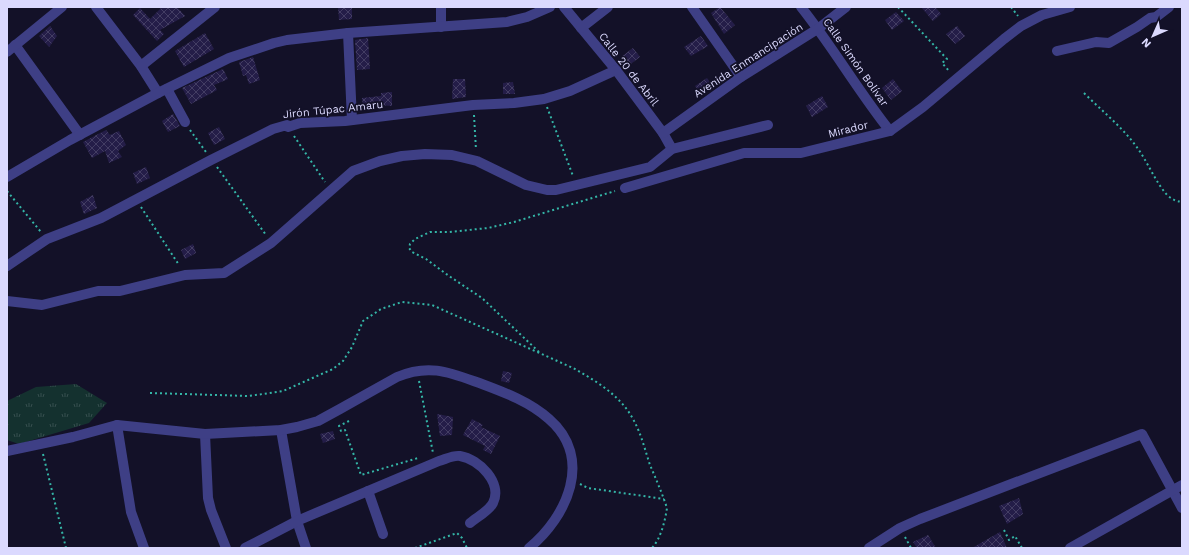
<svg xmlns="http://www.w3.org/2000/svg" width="1189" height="555" font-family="'Work Sans',sans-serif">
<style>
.grass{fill:url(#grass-tufts)}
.building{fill:url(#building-cross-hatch)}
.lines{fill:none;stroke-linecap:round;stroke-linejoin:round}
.path{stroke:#34b6a7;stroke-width:2;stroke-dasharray:2 3;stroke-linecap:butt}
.minor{stroke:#3e3f85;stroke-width:10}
.labels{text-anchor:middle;stroke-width:3.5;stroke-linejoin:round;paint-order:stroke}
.street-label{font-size:11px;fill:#dbd9fe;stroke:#131128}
</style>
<defs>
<pattern id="grass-tufts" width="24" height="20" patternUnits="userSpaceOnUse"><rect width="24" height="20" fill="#14312f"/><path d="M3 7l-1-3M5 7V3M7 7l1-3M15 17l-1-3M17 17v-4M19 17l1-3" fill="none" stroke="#364e4e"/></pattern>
<pattern id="building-cross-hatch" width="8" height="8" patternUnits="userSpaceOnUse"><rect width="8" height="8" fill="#241d48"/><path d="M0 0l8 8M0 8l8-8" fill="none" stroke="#433d63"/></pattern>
</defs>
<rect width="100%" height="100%" fill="#131128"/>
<!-- grass -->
<path class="grass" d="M76,384l31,19 -18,20 -70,21 -12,-4v-39l29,-14z"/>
<!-- building -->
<g class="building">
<path d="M162,7h15l8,9 -25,14 4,4 -7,7 -24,-26 7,-7 10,11z"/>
<path d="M338,7h14v12l-13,1z"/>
<path d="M720,7l15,18 -11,9 -13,-21z"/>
<path d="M921,7h14l6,7 -8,7z"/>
<path d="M896,12l8,9 -12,9 -7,-10z"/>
<path d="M50,26l7,10 -8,11 -10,-11z"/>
<path d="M957,26l8,10 -10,8 -9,-10z"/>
<path d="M205,33l9,16 -30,18 -9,-16z"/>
<path d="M701,36l7,10 -17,10 -7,-9z"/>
<path d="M368,38l2,31 -13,1 -2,-30z"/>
<path d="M633,48l7,9 -12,9 -7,-9z"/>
<path d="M253,57l7,23 -11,4 -3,-9 -3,1 -4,-14z"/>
<path d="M223,69l5,10 -14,6 3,5 -26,14 -9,-16z"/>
<path d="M707,78l6,8 -12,8 -6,-8z"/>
<path d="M453,79h12l1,18 -14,2z"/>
<path d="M893,79l9,12 -11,9 -9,-12z"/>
<path d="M513,82l2,12h-12v-11z"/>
<path d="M392,92v14l-13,-1 -16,2 -1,-9 19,-2v-3z"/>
<path d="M822,96l6,11 -16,10 -6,-11z"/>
<path d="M173,114l7,12 -12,6 -6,-11z"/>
<path d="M219,127l6,12 -11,6 -6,-12z"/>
<path d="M106,130l4,5 9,-4 7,14 -8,6 4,6 -13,6 -4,-12 -13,7 -9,-16z"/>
<path d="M146,167l4,11 -13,6 -4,-11z"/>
<path d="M93,195l4,13 -13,6 -4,-12z"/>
<path d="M193,244l3,9 -11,6 -4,-9z"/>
<path d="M503,371l9,2 -3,10 -8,-2z"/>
<path d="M437,414l16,3 -1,18 -12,1z"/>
<path d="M472,419l11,6 -2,2 19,9 -9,18 -8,-4 2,-4 -22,-11z"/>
<path d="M333,431l2,8 -12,4 -3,-9z"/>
<path d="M1019,498l4,16 -16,10 -8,-18z"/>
<path d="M1000,532l7,16h-35z"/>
<path d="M928,535l8,13h-19l-4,-6z"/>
</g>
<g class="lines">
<!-- path -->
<g class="path">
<path d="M898,7l49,52 -5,4 8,9"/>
<path d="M1011,7l7,9"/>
<path d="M1084,93c18,18 37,33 52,53 12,16 19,36 32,50 5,4 8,5 14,6"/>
<path d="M547,107l26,69"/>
<path d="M474,115l2,35"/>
<path d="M190,130l16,22"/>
<path d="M294,136l31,46"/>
<path d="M217,167l49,68"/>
<path d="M7,191l34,41"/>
<path d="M141,207l38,58"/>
<path d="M539,352l-57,-54 -33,-22 -23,-17 -14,-7 -3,-4 1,-4 5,-5 15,-7h19l39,-4 26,-6 101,-31"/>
<path d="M419,381l14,72"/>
<path d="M150,393l99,3 34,-5 50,-22 10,-8 9,-14 11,-26 18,-12 21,-7 30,3 141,63c23,13 47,27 60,51 8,14 12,31 17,46 6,14 12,28 17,43 -2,13 -6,30 -15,40"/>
<path d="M349,421l-10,5 2,5 4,-1 16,45 57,-17"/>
<path d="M43,454l23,94"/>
<path d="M580,484l8,4 76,11"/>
<path d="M1004,530l5,10 6,-4 7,12"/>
<path d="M905,537l6,11"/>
<path d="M415,548l42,-15 5,5 5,10"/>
</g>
<!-- minor -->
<g class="minor">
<path d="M96,7l45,59 17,27"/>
<path d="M441,7v20"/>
<path d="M564,7l52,63 47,63 9,16"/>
<path d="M692,7l49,70"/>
<path d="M801,7c32,40 57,84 89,124"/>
<path d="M581,28l27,-21"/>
<path d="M348,33l4,87"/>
<path d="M15,45l65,90"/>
<path d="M1057,51l39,-9 13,1 28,-16 13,-9 6,-1 13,-10"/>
<path d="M7,52l55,-45"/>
<path d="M141,66l74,-59"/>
<path d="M167,89l18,33"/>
<path d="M663,133l78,-56 78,-49 27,-21"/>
<path d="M7,177l63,-37 88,-47 71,-35 45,-15 13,-3 61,-7 159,-11 20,-5 23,-10"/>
<path d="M625,188l119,-35h57l89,-22 33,-24 81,-68 17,-13 21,-11 28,-8"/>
<path d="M7,266l40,-27 54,-21 110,-58 62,-31 14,-4 1,2 12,-4 45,-2 128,-16 41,-2 30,-4 26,-8 46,-21"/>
<path d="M7,301l35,4 56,-14h22l65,-16 39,-2 47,-30 82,-72 27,-10 22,-5 23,-2 27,1 25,6 49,24 21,5h9l94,-23 22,-18 96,-24"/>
<path d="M117,425l14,87 13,36"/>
<path d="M281,430l16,91 9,27"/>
<path d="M205,434l3,64 3,12 15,38"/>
<path d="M7,451l66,-14 44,-12 88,9 76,-4 16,-3 21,-6 22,-12 57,-32c33,-14 54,-4 85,7 24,9 48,18 67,35 45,39 18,98 -20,129"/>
<path d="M368,491l15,43"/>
<path d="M245,548l52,-27 142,-60c7,-2 14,-6 21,-5 19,3 43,27 33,47 -4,8 -16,14 -23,20"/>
<path d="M869,548l31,-20 20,-9 222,-85 40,74"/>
<path d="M1070,548l112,-63"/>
</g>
</g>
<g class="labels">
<!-- street labels -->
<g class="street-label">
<text transform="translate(748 60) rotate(-33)" y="4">Avenida Enmancipación</text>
<text transform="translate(856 62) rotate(55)" y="4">Calle Simón Bolívar</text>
<text transform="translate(629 69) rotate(52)" y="4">Calle 20 de Abril</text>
<text transform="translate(333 109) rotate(-6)" y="4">Jirón Túpac Amaru</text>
<text transform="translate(848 129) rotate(-14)" y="4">Mirador</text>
</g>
</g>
<!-- border -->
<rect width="1189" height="555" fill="none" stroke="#dbd9fe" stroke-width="16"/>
<!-- north arrow -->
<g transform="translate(1153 36) rotate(225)" stroke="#131128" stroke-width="3" paint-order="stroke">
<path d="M0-3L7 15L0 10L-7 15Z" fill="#dbd9fe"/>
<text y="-6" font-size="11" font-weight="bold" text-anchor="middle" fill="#dbd9fe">N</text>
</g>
</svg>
